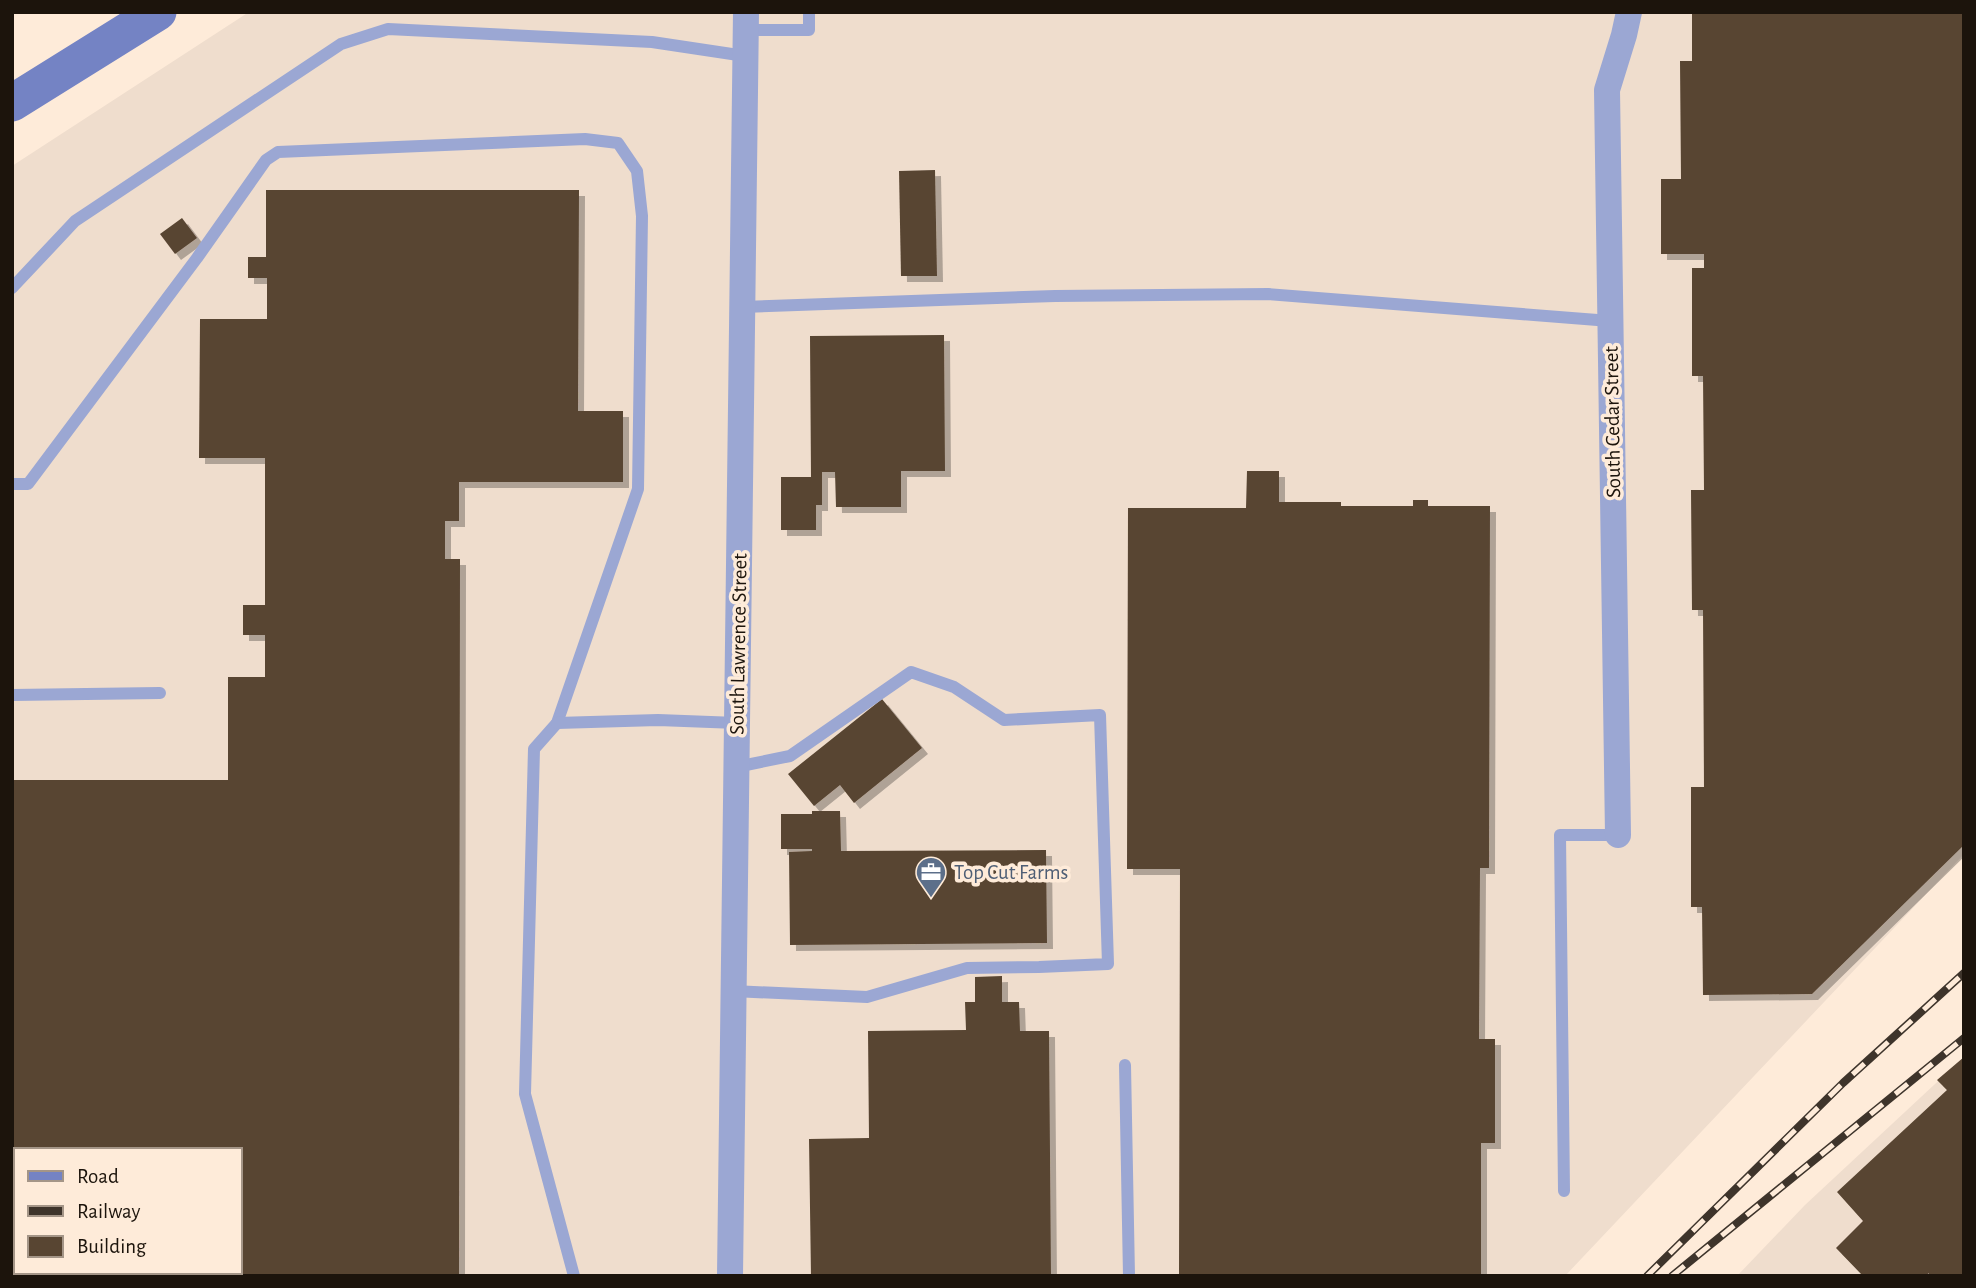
<svg xmlns="http://www.w3.org/2000/svg" width="1976" height="1288" font-family="'Alegreya Sans',sans-serif">
<style>
.industrial{fill:#efddcd;fill-rule:evenodd}
.building{fill:#584532;fill-rule:evenodd;filter:url(#shadow)}
.lines{fill:none;stroke-linecap:round;stroke-linejoin:round}
.lane{stroke:#9ba7d3;stroke-width:12}
.street{stroke:#9ba7d3;stroke-width:26}
.secondary{stroke:#7483c4;stroke-width:37}
.rail-casing{stroke:#3e342b;stroke-width:8}
.rail{stroke:#feebd9;stroke-width:5;stroke-dasharray:16;stroke-linecap:butt}
.labels{text-anchor:middle;stroke-width:7;stroke-linejoin:round;paint-order:stroke}
.street-label{font-size:21px;fill:#1c140c;stroke:#feebd9}
.service-label{font-size:21px;fill:#4e5e75;stroke:#feebd9;text-anchor:start}
</style>
<defs>
<filter id="shadow"><feDropShadow dx="6" dy="6" stdDeviation="0" flood-color="#0004"/></filter>
</defs>
<rect width="100%" height="100%" fill="#feebd9"/>
<!-- industrial -->
<g class="industrial">
<path d="M249,12h1715v842l-399,422h-1553v-1110zM16,1150h224v122h-224z"/>
<path d="M1964,1057v219h-227l68,-71z"/>
</g>
<!-- building -->
<g class="building">
<path d="M1692,12h272v833l-152,149 -109,1 -1,-88h-11v-120h13l-1,-177h-11l-1,-120h13l-1,-114h-11v-108h12v-14h-43v-75h20l-1,-118h12z"/>
<path d="M935,170l2,106h-36l-2,-105z"/>
<path d="M266,190h313l-1,221h45v71h-164v39h-14v38h15l-1,717h-447v-496h216v-103h37v-42h-22v-30h22v-147h-66l1,-139h67v-41h-19v-21h18zM16,1150h224v122h-224z"/>
<path d="M182,218l15,20 -22,16 -15,-20z"/>
<path d="M944,335l1,136h-44v36h-65l-1,-35h-13v33h-6v25h-35v-53h30l-1,-141z"/>
<path d="M1247,471h32v31h62v4h72v-6h15v6h62l-1,362h-9l-1,171h16v104h-14v133h-302l1,-407h-53l1,-361h118z"/>
<path d="M882,699l40,49 -68,55 -14,-18 -26,21 -26,-32z"/>
<path d="M812,811h28l1,40 205,-1 1,93 -257,2 -1,-93 23,-1v-2h-31v-35h31z"/>
<path d="M1002,976v26h17l1,29h29l2,245h-240l-2,-137 60,-1 -1,-107 98,-1 -1,-28h10v-25z"/>
<path d="M1964,1057v219h-35v-3l-4,3h-62l-27,-28 27,-27 -26,-29 110,-102 -10,-10z"/>
</g>
<g class="lines">
<!-- lane -->
<g class="lane">
<path d="M746,30h63v-18"/>
<path d="M12,288l63,-67 266,-177 47,-15 264,13 93,14"/>
<path d="M742,307l313,-11 213,-2 342,27"/>
<path d="M12,484h16l169,-226 69,-98 12,-8 307,-13 33,4 19,28 5,45 -4,273 -81,234 -23,26 -9,345 49,182"/>
<path d="M12,695l148,-2"/>
<path d="M557,723l101,-3 79,3"/>
<path d="M733,991l134,6 100,-29 72,-1 69,-3 -8,-249 -96,5 -50,-33 -43,-15 -121,84 -54,11"/>
<path d="M1125,1065l4,211"/>
<path d="M1564,1191l-4,-356h58"/>
</g>
<!-- street -->
<g class="street">
<path d="M1618,835l-11,-745 17,-55 5,-23"/>
<path d="M730,1276l16,-1264"/>
</g>
<!-- secondary -->
<path class="secondary" d="M12,103l146,-91"/>
<!-- rail casing -->
<g class="rail-casing">
<g id="rail">
<path d="M1647,1276l196,-193 121,-110"/>
<path d="M1672,1276l292,-238"/>
</g>
</g>
<!-- rail -->
<use href="#rail" class="rail"/>
</g>
<!-- icons -->
<defs>
<g id="office-pin" transform="scale(1.575)"><path d="M0 17L-7.5 6A9.5 9.5 0 1 1 7.5 6Z" fill="#5c6f8a" stroke="#feebd9"/><path d="M-6-3h4V-5.5h4V-3h4V5H-6ZM-1-4.5V-3h2v-1.5ZM-6 0V1H6V0Z" fill="#fff"/></g>
</defs>
<g fill-rule="evenodd">
<use href="#office-pin" x="931" y="872"/>
</g>
<g class="labels">
<!-- street labels -->
<g class="street-label">
<text transform="translate(1612 422) rotate(-91)" y="7">South Cedar Street</text>
<text transform="translate(738 644) rotate(-89)" y="7">South Lawrence Street</text>
</g>
<!-- service labels -->
<g class="service-label">
<text x="954" y="879">Top Cut Farms</text>
</g>
</g>
<!-- border -->
<rect width="1976" height="1288" fill="none" stroke="#1c140c" stroke-width="28"/>
<!-- legend -->
<rect x="14" y="1148" width="228" height="126" fill="#feebd9" stroke="#a49587" stroke-width="2"/>
<rect x="28" y="1171" width="35" height="10" fill="#7483c4" stroke="#a49587" stroke-width="2"/>
<text x="77" y="1183" font-size="21" fill="#1c140c">Road</text>
<rect x="28" y="1206" width="35" height="10" fill="#3e342b" stroke="#a49587" stroke-width="2"/>
<text x="77" y="1218" font-size="21" fill="#1c140c">Railway</text>
<rect x="28" y="1236" width="35" height="21" fill="#584532" stroke="#a49587" stroke-width="2"/>
<text x="77" y="1253" font-size="21" fill="#1c140c">Building</text>
</svg>
